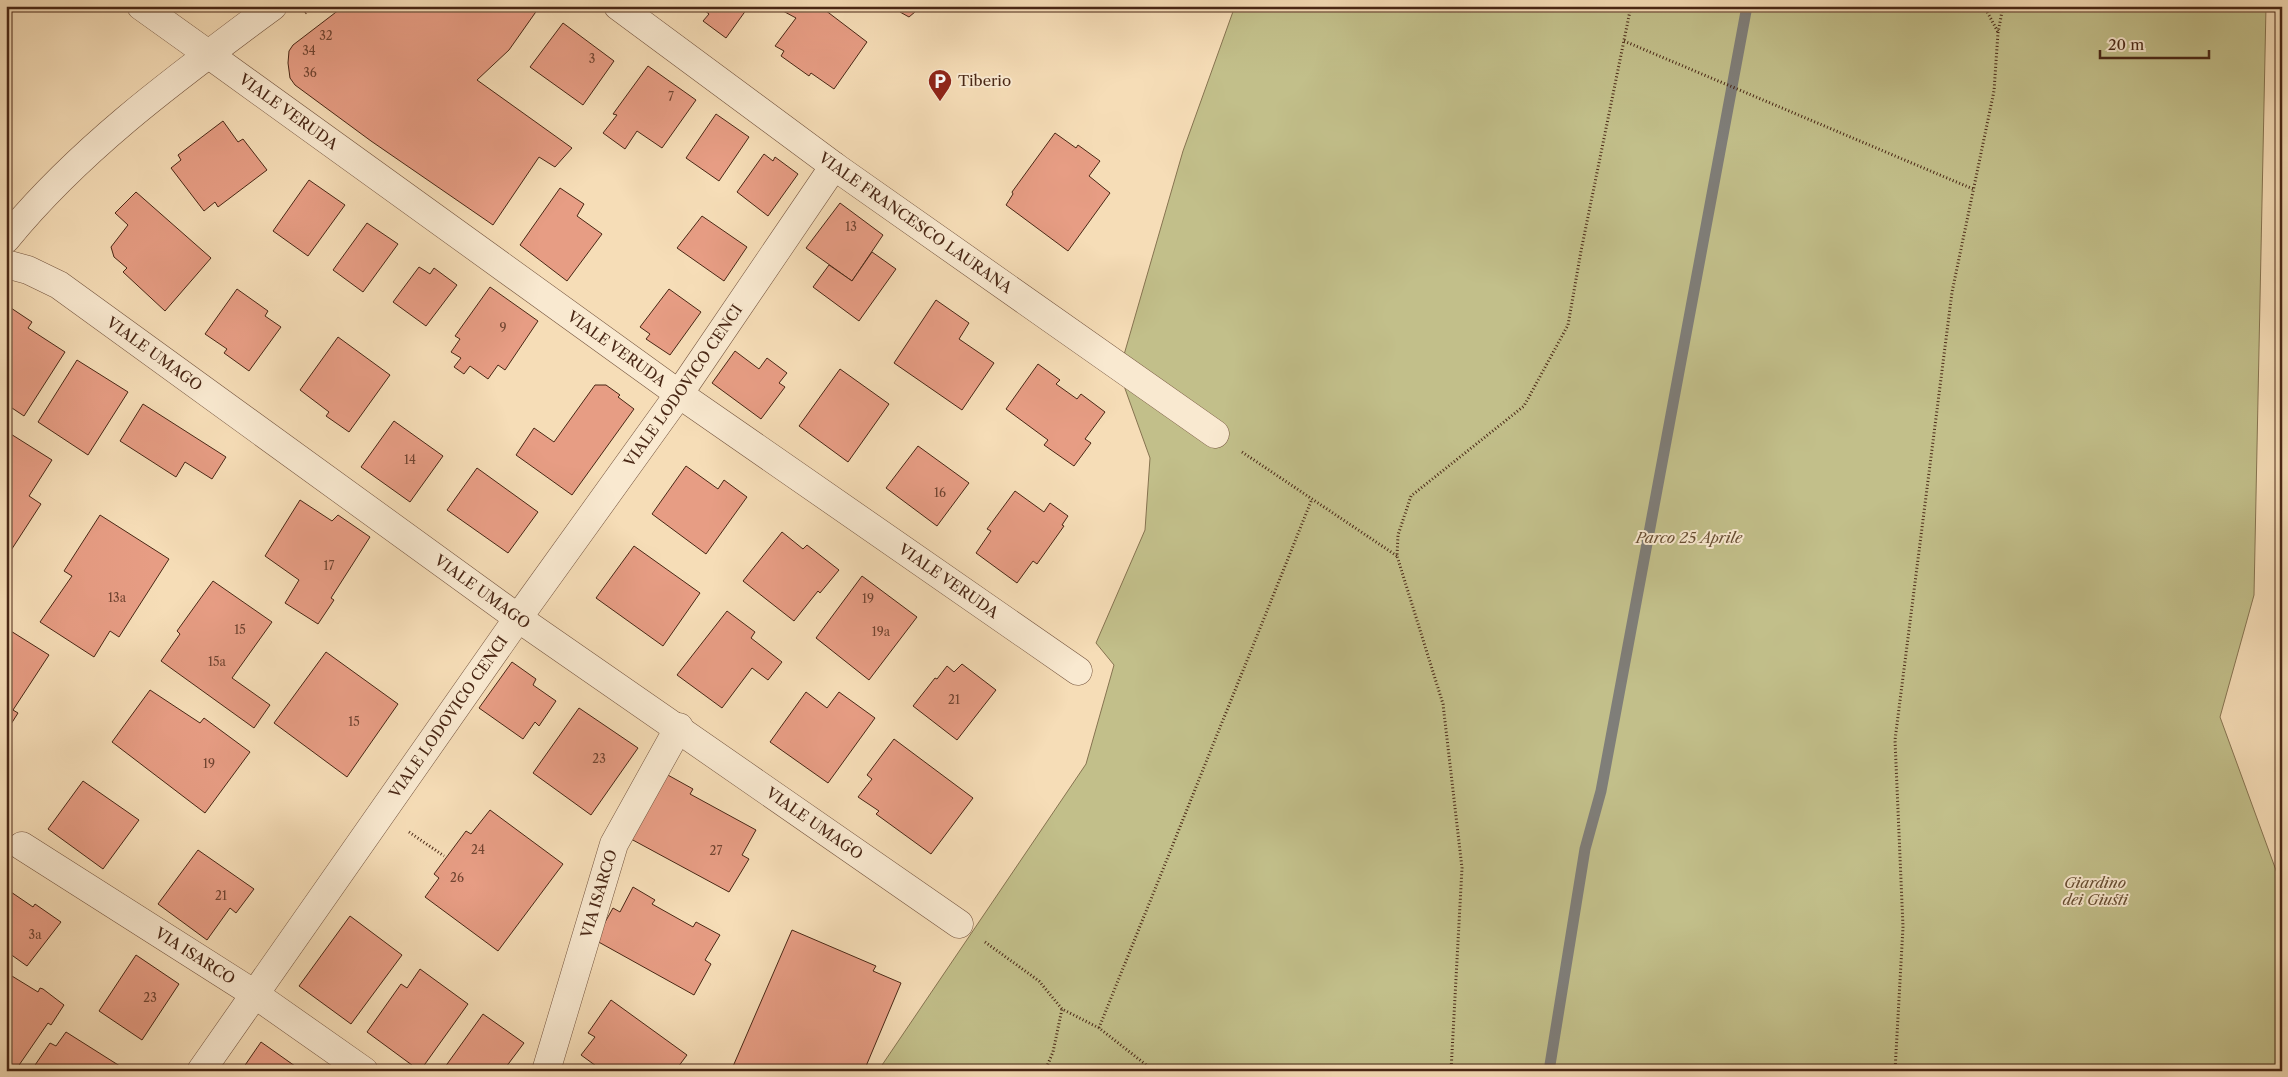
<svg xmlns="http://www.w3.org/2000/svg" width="2288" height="1077" font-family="'Libre Caslon Text',serif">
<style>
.green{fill:#c2bf8a;stroke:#867350}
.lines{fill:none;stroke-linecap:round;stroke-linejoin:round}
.stream{stroke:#7f7e79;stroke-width:11}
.building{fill:#e79d84;stroke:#492715}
.pedestrian-casing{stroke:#74543e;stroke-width:29}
.minor-casing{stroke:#74543e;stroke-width:29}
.tertiary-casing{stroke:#74543e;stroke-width:29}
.path{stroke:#492715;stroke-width:3;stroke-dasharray:1 2.5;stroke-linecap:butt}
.pedestrian{stroke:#f9e9d0;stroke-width:28}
.minor{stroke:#f9e9d0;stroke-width:28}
.tertiary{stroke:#f9e9d0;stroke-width:28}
.labels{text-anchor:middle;stroke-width:4;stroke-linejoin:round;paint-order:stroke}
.number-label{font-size:12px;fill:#704431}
.poi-label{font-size:15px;fill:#492715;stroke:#f9e9d0;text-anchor:start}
.street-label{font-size:15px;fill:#492715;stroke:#f9e9d0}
.park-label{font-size:15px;font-style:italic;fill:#674d32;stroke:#f9e9d0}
</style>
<rect width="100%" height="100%" fill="#f6ddb7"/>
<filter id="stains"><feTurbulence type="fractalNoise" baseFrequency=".004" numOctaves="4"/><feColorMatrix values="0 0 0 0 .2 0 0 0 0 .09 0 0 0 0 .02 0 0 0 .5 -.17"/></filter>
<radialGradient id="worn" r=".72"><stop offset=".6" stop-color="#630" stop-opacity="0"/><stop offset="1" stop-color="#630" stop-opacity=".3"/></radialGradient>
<!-- green -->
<path class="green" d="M1235,6h1031l-12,589 -34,122 57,156 5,4v194h-1404l208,-307 28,-99 -18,-22 49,-113 5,-72 -31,-86 64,-221z"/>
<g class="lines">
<!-- stream -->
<path class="stream" d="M1549,1071l36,-222 16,-58 146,-785"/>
</g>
<!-- building -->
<g class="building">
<path d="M344,6h196l-31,44 -32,30 95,68 -17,19 -16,-10 -46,68 -122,-84 -76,-56 -5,-7 -2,-15 1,-12 4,-6z"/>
<path d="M699,6h50l-23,32 -23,-17 6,-7z"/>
<path d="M787,6h42l-4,4 42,32 -33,47 -23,-16 -2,3 -28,-20 3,-5 -9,-5 21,-28 -13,-7z"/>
<path d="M901,6h21l-13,11 -9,-5z"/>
<path d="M563,23l51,38 -31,44 -53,-38z"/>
<path d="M648,66l48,34 -34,48 -25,-17 -12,18 -22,-16 14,-18 -4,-1z"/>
<path d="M716,114l33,23 -30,44 -33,-23z"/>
<path d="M223,121l15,21 5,-3 24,31 -49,37 -3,-5 -11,9 -33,-43 10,-8 -3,-5z"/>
<path d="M1055,133l21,15 2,-3 22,16 -11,15 21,17 -42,58 -62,-46 7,-11 -1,-2z"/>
<path d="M764,154l9,7 2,-4 23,17 -30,42 -31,-24z"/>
<path d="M309,180l36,25 -37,51 -35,-25z"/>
<path d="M560,188l24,16 -7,12 25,18 -35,47 -47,-36z"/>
<path d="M136,192l75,66 -46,53 -42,-39 4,-4 -13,-11 -3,-10 17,-22 -13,-12z"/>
<path d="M840,203l43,32 -31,46 -46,-33z"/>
<path d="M702,216l45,31 -23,34 -47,-33z"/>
<path d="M367,223l31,21 -35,48 -30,-22z"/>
<path d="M872,252l24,17 -37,52 -46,-34 16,-22 23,16z"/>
<path d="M419,267l11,7 4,-6 23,17 -31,41 -33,-24z"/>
<path d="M490,287l48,34 -33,49 -7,-5 -10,14 -18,-13 -6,8 -10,-7 7,-9 -10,-6 9,-13 -5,-3z"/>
<path d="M237,289l31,22 -3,5 16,11 -32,44 -25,-18 3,-4 -22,-15z"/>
<path d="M669,289l32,23 -31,43 -24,-16 4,-5 -10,-7z"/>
<path d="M936,300l33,23 -10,16 35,24 -32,47 -68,-47z"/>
<path d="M8,306l24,16 -4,6 37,24 -41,64 -18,-12v-94z"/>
<path d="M338,337l52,38 -41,57 -23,-16 3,-4 -29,-22z"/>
<path d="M735,351l24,18 8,-11 20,15 -8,10 6,4 -24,32 -49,-36z"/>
<path d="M77,360l51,32 -40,63 -50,-33z"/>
<path d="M1038,364l22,16 -4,4 21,15 4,-5 24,18 -20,27 6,4 -17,23 -30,-21 4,-5 -42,-31z"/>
<path d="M840,369l49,35 -41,58 -49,-36z"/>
<path d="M595,385h11l14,10 -2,2 16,12 -62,86 -56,-40 18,-27 20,14z"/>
<path d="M143,404l83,53 -14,22 -27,-17 -9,15 -56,-36z"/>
<path d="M394,421l49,35 -33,46 -49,-35z"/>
<path d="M6,431l46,29 -23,36 12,8 -35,54z"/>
<path d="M918,446l51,37 -32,43 -51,-38z"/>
<path d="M686,466l32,23 6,-9 23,17 -41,57 -54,-40z"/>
<path d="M477,468l61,44 -30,41 -61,-43z"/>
<path d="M1015,491l29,21 6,-9 18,13 -6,9 2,1 -27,38 -4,-3 -16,22 -41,-30 15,-22 -4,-2z"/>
<path d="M300,500l32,21 6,-6 32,22 -39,61 3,2 -16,24 -33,-21 14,-23 -34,-24z"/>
<path d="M100,515l69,44 -50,78 -9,-6 -16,26 -54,-35 32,-46 -8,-5z"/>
<path d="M782,532l21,17 4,-4 32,25 -19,23 -2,-2 -24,30 -51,-40z"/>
<path d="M634,546l66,47 -37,53 -67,-48z"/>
<path d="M862,576l55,41 -48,63 -53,-42z"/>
<path d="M213,581l59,41 -40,56 38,27 -16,23 -93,-67 19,-27 -3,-3z"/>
<path d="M727,611l28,21 -4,6 31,24 -14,18 -16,-12 -30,40 -45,-33z"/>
<path d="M6,628l43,27 -36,55 5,3 -12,19z"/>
<path d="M326,652l72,52 -51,73 -73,-54z"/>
<path d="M512,662l24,17 -3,6 23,16 -17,25 -4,-4 -12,17 -44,-31z"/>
<path d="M962,664l34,26 -39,50 -44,-34 22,-28 2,1 10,-13 7,6z"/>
<path d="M150,690l50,33 4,-5 46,34 -45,61 -93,-71z"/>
<path d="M806,692l21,16 12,-16 36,26 -47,65 -58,-41z"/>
<path d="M579,708l59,40 -47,67 -58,-42z"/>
<path d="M894,739l79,59 -42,56 -55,-40 3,-3 -21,-14 14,-18 -5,-4z"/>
<path d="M666,774l27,15 -3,5 66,36 -14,25 7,4 -20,33 -98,-53z"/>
<path d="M83,781l56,39 -36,49 -55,-40z"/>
<path d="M490,810l73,54 -65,87 -73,-54 14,-19 -5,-4 32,-43 5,3z"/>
<path d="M198,850l56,39 -18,24 -6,-5 -23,32 -49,-36z"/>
<path d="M633,887l22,13 -3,4 41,23 3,-5 24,13 -15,25 6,4 -17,31 -99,-55 18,-32 7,4z"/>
<path d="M8,890l25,17 2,-3 26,18 -34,44 -21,-15v-59z"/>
<path d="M350,916l52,39 -51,69 -52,-38z"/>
<path d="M792,930l84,36 -3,5 28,12 -37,88h-133z"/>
<path d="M136,955l43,29 -37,56 -43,-29z"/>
<path d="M420,969l48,35 -48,67 -53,-39 34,-48 6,4z"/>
<path d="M7,973l31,19 2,-4 3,1 21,16 -13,20 -3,-2 -33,48h-9z"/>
<path d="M611,1000l76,55 -12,16h-72l-22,-16 14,-18 -7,-4z"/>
<path d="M483,1014l41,29 -21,28h-52l-6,-4z"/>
<path d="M66,1032l57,36 -1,3h-91l19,-28 6,3z"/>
<path d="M261,1042l41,29h-61z"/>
</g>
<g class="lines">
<!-- pedestrian casing -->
<g class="pedestrian-casing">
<path id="pedestrian" d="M141,6l67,48"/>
</g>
<!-- minor casing -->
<g class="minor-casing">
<g id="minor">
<path id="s1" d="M618,6l216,160 381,268"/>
<path id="s2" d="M208,54l471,340 399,277"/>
<path id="s3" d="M6,264l22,6 31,15 459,333 441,306"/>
<path id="s4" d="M22,846l231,147 111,78"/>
<path id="s5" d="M201,1071l317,-453 161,-224 155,-228"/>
<path id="s6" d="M546,1071l68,-227 65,-117"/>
</g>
</g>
<!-- tertiary casing -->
<g class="tertiary-casing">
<path id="tertiary" d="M6,239c75,-92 173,-163 267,-233"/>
</g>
<!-- path -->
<g class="path">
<path d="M1984,6l14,26"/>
<path d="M305,13l8,-7"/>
<path d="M1624,41l349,148"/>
<path d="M1242,452l155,104"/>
<path d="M409,832l35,24"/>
<path d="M985,942l54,39 23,28 37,19 55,43"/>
<path d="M1099,1028l213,-529"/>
<path d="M1045,1071l8,-19 9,-43"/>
<path d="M1451,1071l11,-203 -19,-164 -46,-148 1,-21 13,-39 113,-90 44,-81 13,-74 50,-245"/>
<path d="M1895,1071l8,-144 -8,-187 57,-448 42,-201 4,-58 5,-27"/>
</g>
<!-- pedestrian -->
<use href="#pedestrian" class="pedestrian"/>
<!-- minor -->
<use href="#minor" class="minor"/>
<!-- tertiary -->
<use href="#tertiary" class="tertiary"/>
</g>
<!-- icons -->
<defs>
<g id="parking-pin" transform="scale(1.25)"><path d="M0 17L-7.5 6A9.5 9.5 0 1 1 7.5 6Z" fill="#8f2418" stroke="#f9e9d0"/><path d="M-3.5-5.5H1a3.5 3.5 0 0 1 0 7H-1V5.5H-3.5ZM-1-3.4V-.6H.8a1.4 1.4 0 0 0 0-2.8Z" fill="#fff"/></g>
</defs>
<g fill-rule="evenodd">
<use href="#parking-pin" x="940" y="81"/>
</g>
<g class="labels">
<!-- number labels -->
<g class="number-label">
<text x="326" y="40">32</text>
<text x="309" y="55">34</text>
<text x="592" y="63">3</text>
<text x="310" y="77">36</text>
<text x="671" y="101">7</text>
<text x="851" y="231">13</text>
<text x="503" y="332">9</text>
<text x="410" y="464">14</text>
<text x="940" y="497">16</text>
<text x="329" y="570">17</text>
<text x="117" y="602">13a</text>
<text x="868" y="603">19</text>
<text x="240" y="634">15</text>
<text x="881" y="636">19a</text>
<text x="217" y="666">15a</text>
<text x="954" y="704">21</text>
<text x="354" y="726">15</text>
<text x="599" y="763">23</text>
<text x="209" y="768">19</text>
<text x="478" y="854">24</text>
<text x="716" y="855">27</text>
<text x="457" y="882">26</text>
<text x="221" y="900">21</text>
<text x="35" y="939">3a</text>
<text x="150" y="1002">23</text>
</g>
<!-- poi labels -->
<g class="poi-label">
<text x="958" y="86">Tiberio</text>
</g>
<!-- street labels -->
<g class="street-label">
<text dy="5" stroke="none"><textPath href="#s2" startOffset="99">VIALE VERUDA</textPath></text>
<text dy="5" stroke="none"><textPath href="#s1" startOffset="368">VIALE FRANCESCO LAURANA</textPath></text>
<text dy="5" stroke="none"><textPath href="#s2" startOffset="504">VIALE VERUDA</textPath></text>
<text dy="5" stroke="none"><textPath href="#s3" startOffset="175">VIALE UMAGO</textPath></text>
<text dy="5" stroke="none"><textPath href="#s5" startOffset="838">VIALE LODOVICO CENCI</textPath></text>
<text dy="5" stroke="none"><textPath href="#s2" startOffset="909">VIALE VERUDA</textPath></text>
<text dy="5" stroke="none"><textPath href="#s3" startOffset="580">VIALE UMAGO</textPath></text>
<text dy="5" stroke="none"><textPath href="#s5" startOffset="432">VIALE LODOVICO CENCI</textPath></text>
<text dy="5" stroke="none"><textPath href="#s3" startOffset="985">VIALE UMAGO</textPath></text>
<text dy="5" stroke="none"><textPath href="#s6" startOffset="185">VIA ISARCO</textPath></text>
<text dy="5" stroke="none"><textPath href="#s4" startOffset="205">VIA ISARCO</textPath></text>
</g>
<!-- park labels -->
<g class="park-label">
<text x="1689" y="543">Parco 25 Aprile</text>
<text x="2095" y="888">Giardino<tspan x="2095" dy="17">dei Giusti</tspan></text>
</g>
</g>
<!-- margin -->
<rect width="2288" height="1077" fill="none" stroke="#f6ddb7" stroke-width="25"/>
<rect x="8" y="8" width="2273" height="1062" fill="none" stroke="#492715" stroke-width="2.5"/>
<rect x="12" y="12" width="2263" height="1052" fill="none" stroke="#492715"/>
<!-- scale -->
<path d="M2100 50v8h109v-8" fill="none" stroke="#492715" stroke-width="2.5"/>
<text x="2108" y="50" font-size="15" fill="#492715" stroke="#f9e9d0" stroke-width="4" paint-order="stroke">20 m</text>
<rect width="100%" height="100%" filter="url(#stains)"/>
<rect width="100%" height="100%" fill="url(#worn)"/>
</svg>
